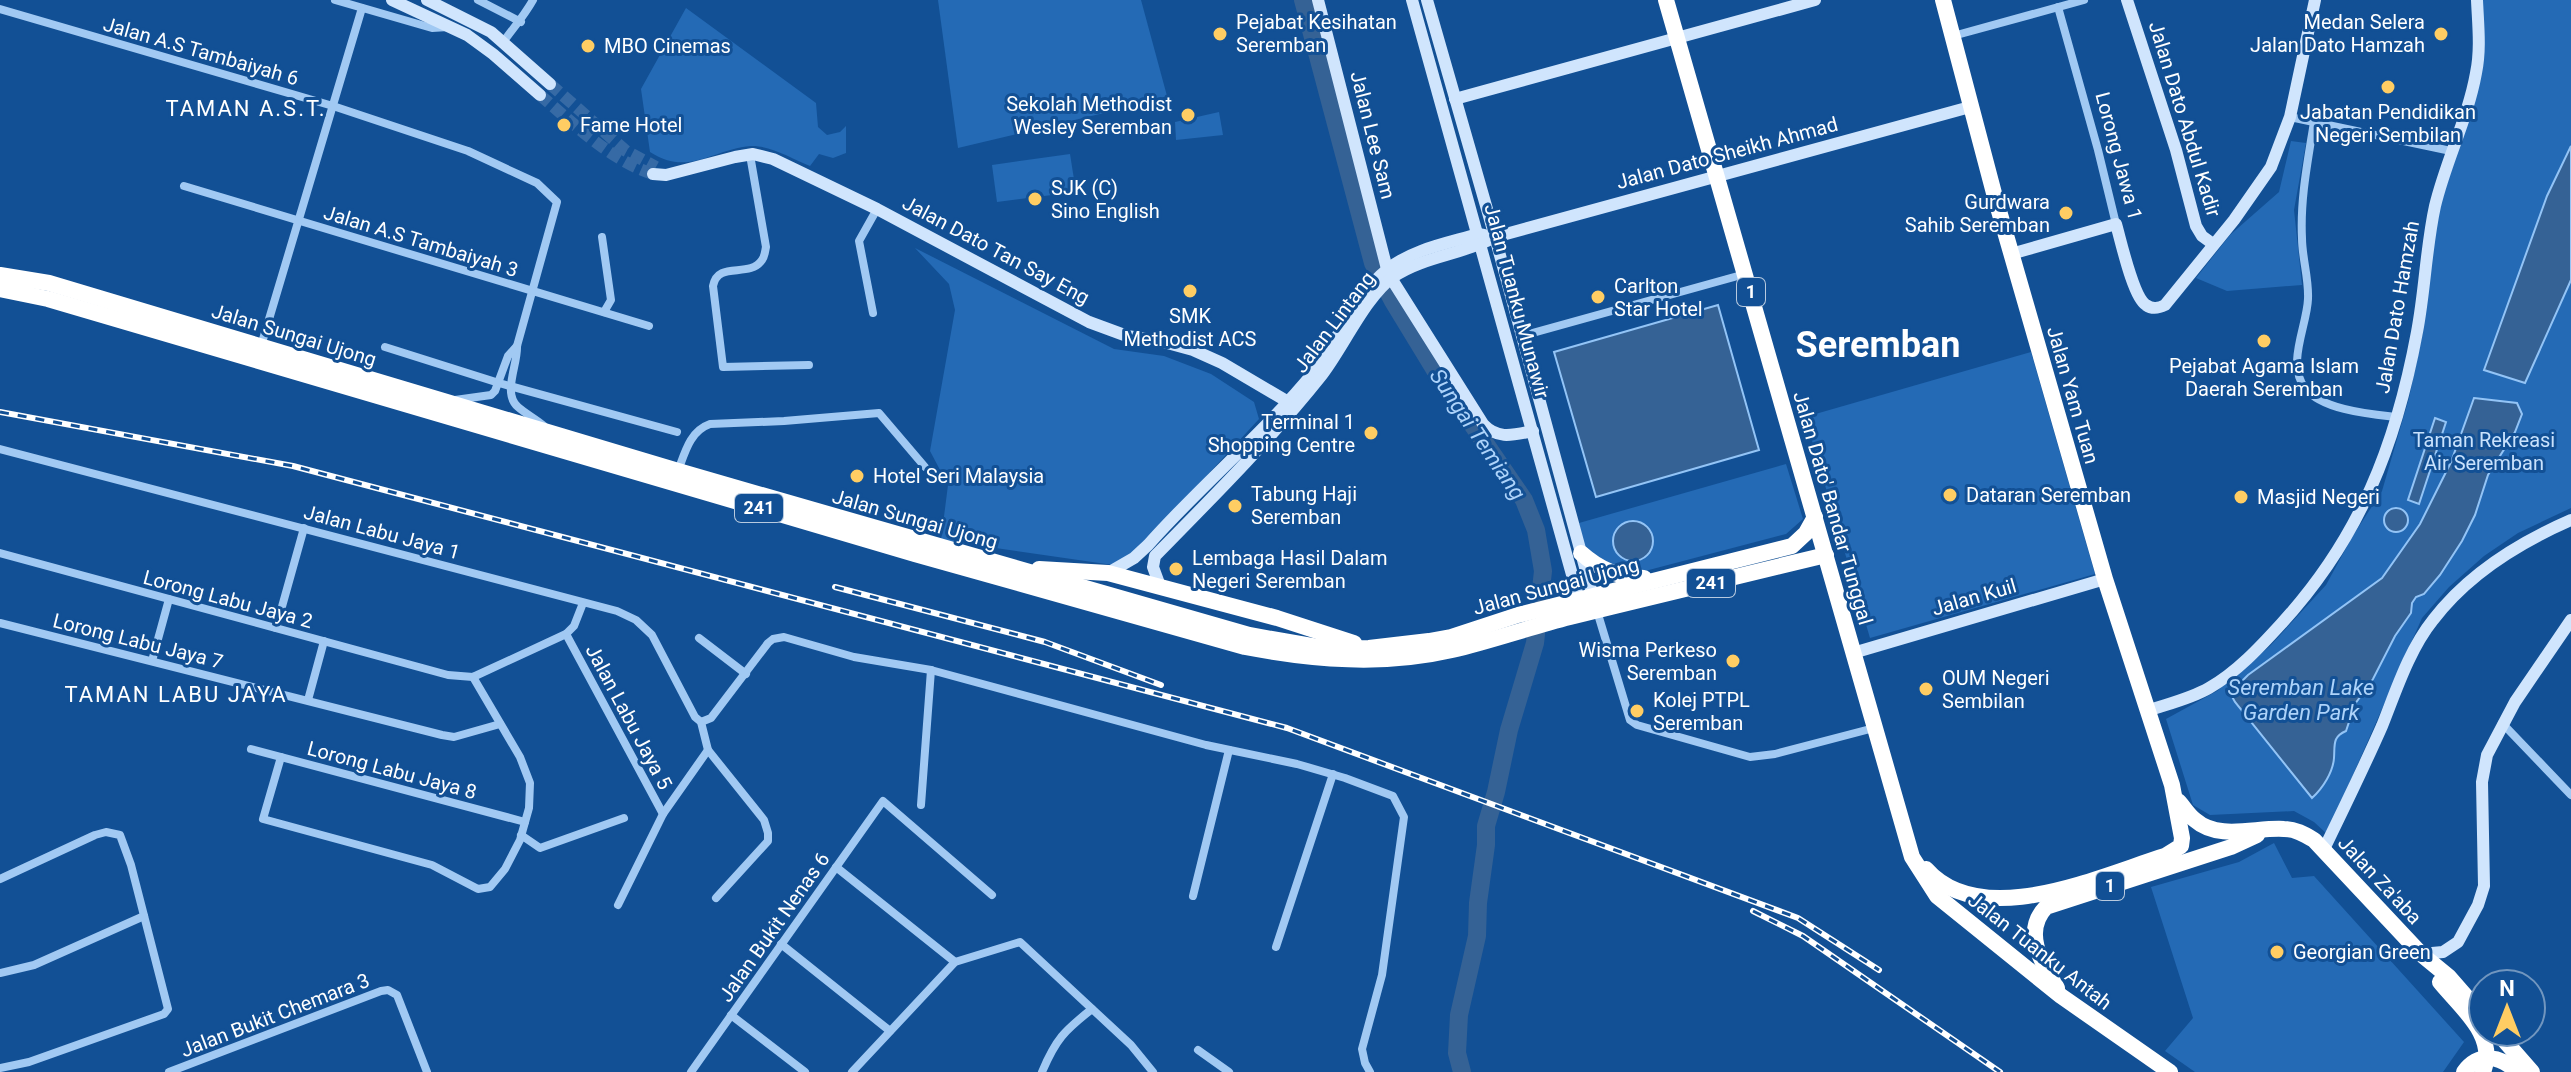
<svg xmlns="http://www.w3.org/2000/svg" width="2571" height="1072" font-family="Roboto,sans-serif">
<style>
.green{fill:#246ab5}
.water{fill:#356295;stroke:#93c4f6;stroke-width:2}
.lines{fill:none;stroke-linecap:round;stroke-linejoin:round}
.river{stroke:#356295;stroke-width:18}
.secondary-tunnel{stroke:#366aa5;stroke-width:12;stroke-dasharray:12 6;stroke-linecap:butt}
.street{stroke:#a1c9f3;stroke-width:8}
.secondary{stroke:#d0e5fd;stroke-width:12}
.highway{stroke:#fff;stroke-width:16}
.rail-casing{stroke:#fff;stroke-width:6}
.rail{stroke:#125095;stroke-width:3;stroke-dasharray:9;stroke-linecap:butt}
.poi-dot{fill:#ffcd63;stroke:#125095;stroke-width:3}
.labels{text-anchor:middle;stroke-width:6;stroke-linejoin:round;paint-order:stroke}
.shield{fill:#125095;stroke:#b8cadf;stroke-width:2}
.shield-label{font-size:18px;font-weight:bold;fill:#fff}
.poi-label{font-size:20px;fill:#fff;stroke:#125095;text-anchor:start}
.street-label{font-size:20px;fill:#fff;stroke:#125095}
.park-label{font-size:20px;fill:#c9e2fd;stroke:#125095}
.neighbourhood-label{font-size:22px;letter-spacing:2px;fill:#fff;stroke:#125095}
.water-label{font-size:22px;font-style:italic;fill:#add3fa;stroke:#125095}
.town-label{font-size:36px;font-weight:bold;fill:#fff;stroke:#125095}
</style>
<rect width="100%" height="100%" fill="#125095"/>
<!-- green -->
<g class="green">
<path d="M938,0h203l26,96 -17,6 -192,46z"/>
<path d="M2481,0h90v508l-53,25 -34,23 -35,31 -27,31 -95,216 -13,-12 -20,-11 -84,4 -17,-10 -27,-86 51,-28 53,-45 56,-61 26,-48 30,-46 27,-93 14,-66 8,-87 10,-42 39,-122z"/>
<path d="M686,8l130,95 2,24 9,8 13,-3 6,-6v27l-13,5 -14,-4 -9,12c-17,-7 -41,-21 -59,-20 -38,3 -63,31 -101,6l-9,-63z"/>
<path d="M1219,112l4,23 -47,5 -1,-18z"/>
<path d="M2291,141l15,2 -12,67 8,75 -75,6 -31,-13 34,-43 49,-43z"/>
<path d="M1070,154l6,38 -79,10 -5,-37z"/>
<path d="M915,248l199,101 50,7 47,18 43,28 5,17 -131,142 -15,4 -172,-25 7,-55 -18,-34 25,-141 -6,-26z"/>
<path d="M2031,352l64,222 -225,64 -65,-221z"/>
<path d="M1786,464l17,55 -17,15 -141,37c-18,-1 -48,-5 -59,-23 -4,-6 -5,-18 -7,-25z"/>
<path d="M2274,843l18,35 22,-2 150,166 -21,30h-248l-30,-21 28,-33 -42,-131 88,-25z"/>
</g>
<!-- water -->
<g class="water">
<path d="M2571,146v134l-46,103 -41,-13 63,-174z"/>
<path d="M1718,305l41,145 -163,47 -42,-145z"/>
<path d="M2474,398l43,5 5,11 -7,18 -27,43 -13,40 -13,26 -22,34 -16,19 -8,3 -4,6 -1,10 -16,23 -22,43 -18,25 -9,27c-14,6 -11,14 -12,27 -1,14 -11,30 -22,40l-77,-96 -5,-9 18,-18 134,-97 38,-54 31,-62z"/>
<path d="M2435,418l11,4 -27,82 -11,-4z"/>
<circle cx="2396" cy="520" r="12"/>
<circle cx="1633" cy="541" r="20"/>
</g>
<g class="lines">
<!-- river -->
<path class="river" d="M1303,0l70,263 20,38 42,69 89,130 12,30 7,41 -8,72 -26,87 -13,62 -10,34v19l-8,58 -1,33 -18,79 -2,38 5,19"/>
<!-- secondary-tunnel -->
<g class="secondary-tunnel">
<path d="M550,84l76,67 30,16"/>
<path d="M540,95c34,29 70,65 113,79"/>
</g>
<!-- street -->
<g class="street">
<path d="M335,0l97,28 16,-1"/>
<path d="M478,0l43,22"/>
<path d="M2058,7l40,143 18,74"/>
<path d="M0,9l333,97 135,45 69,32 20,19 -40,144c1,19 -15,47 1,61 8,7 18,12 26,19"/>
<path d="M1953,36l131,-36"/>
<path d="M504,41c10,-14 20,-25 29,-41"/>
<path d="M2290,117l161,34"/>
<path d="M2314,122c-6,38 -14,77 -12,116 0,20 7,40 6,61 -1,27 -22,65 -3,89 17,22 64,26 91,29"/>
<path d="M750,155l16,92c-1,4 -1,9 -4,13 -13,19 -44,0 -49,26l10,81 86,-2"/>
<path d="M184,186l465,140"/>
<path d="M602,237l9,63 -7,12"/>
<path d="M873,313l-14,-72 18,-32"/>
<path d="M1522,336l223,-62"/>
<path d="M261,346l101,-338"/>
<path d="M385,347l114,36 178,49"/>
<path d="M455,400l36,-5 4,-4 13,-35 9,-10"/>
<path d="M0,449l617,162 19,9 16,15 43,82 6,5 7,28 56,70 4,13v8l-52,57"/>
<path d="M678,471c7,-19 12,-40 32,-47l74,-3 95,-8 46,54"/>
<path d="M0,553l448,122 25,2 93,-43 8,-8 9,-23"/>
<path d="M1597,611l33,109 7,5 113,32 25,-3 99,-26"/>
<path d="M0,623l442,112 12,2 46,-13"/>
<path d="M276,628l28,-100"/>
<path d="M566,634l97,180"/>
<path d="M699,638l47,36"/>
<path d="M152,661l17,-62"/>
<path d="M308,700l16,-59"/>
<path d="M701,722l10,-4 57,-75 5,-4 11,-2 70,20 77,13 275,75 91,19 48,14 48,18 11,21 -22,158 -20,74 3,14 5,9"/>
<path d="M2502,723l69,72"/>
<path d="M251,749l274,73"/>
<path d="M281,757l-18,62 169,46 46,24 12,-2 15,-18 15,-29 9,-32 1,-25 -10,-26 -47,-80"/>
<path d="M921,805l10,-135"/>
<path d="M521,835l19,13 84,-30"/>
<path d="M836,867l119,95"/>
<path d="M0,879l95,-44 11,-3 14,3 11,30 37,144 -4,5 -135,48 -29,6"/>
<path d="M1193,896l36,-146"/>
<path d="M618,905l45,-91 45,-64"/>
<path d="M781,944l109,87"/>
<path d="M1276,947l57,-173"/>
<path d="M0,973l34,-8 110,-49"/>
<path d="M731,1015l74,57"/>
<path d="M1198,1050l31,22"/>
<path d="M169,1072l212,-81 7,-1 9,5 30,77"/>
<path d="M691,1072l192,-271 109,94"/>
<path d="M852,1072l103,-110 65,-20 111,103 22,27"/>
<path d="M1042,1072c14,-33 22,-41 50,-63"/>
</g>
<!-- secondary -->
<g class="secondary">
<path d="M392,0l75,35 26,19 47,41"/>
<path d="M427,0l64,32 59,52"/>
<path d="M1318,0l69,269 4,9 92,146c15,16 30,11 50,7"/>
<path d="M1412,0l169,607"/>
<path d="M1427,0l68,237 100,367"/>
<path d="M2127,0l49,150 20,76 6,10 11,8"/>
<path d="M1455,99l360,-99"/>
<path d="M653,174l13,1 69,-18 18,-3 20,5 104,50 212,113 38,14 33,5 33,9 29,13 73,43"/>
<path d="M2011,254l105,-30c5,17 17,73 30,81 7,5 13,3 19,0l69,-85 37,-53 19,-50 25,-117"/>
<path d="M1108,573l26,-15 14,-13c52,-59 115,-111 165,-172 26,-33 41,-77 75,-104 25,-20 60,-26 90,-35l6,1"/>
<path d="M1160,586l-7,-19 2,-11c57,-58 115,-116 166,-180 22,-28 44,-79 72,-99 31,-21 69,-22 102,-40l475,-130"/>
<path d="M1853,653l252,-74"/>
<path d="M2147,711c20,-7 43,-12 62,-23 28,-16 51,-41 72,-64 79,-86 115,-179 136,-292 8,-42 9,-85 18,-126 11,-46 33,-88 41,-133 5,-24 2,-49 1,-73"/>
<path d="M2324,849c20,-41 40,-82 58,-123 14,-35 27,-76 51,-106 35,-46 85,-77 138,-100"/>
<path d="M2421,954l22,-2 15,-10 20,-37 6,-19 -2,-104 5,-27 28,-53 56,-82"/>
</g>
<!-- highway -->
<g class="highway">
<path d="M1666,0l246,857 25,39 124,100 109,76"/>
<path d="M0,275l49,8 629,188 571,164 80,14 40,-1 60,-7 22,-4 67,-22 274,-69 14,-13 9,-16"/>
<path d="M0,289l48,10 867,255 330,93c69,13 138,19 207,3 39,-9 78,-23 118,-33 85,-21 170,-41 256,-62"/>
<path d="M1581,553c19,17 37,24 63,25"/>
<path d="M1039,569l69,4 169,45 77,25"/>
<path d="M2178,801c6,6 10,14 17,19 24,21 61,7 89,9 11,0 20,5 30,11l107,114 28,23 34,39"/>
<path d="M1926,869c55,63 174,7 239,-13l16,-10 1,-8 -10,-53 -67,-206 -110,-382 -52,-197"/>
<path d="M2440,982c21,26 58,54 43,90"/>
<path d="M2057,988c-15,-25 -35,-56 -11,-81l185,-60 26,-12"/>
<path d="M2497,1032l35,40"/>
<path d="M2464,1072c15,-20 36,-17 53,0"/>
</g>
<!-- rail casing -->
<g class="rail-casing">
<g id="rail">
<path d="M0,412l293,54 994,262 511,190 81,52"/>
<path d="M835,587l210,55 116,43"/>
<path d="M1753,911l50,25 197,136"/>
</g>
</g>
<!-- rail -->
<use href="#rail" class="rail"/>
</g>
<!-- markers -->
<g class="poi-dot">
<circle cx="1220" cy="34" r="8"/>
<circle cx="2441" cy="34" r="8"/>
<circle cx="588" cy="46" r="8"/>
<circle cx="2388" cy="87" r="8"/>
<circle cx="1188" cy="115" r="8"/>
<circle cx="564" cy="125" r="8"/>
<circle cx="1035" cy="199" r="8"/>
<circle cx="2066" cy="213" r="8"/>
<circle cx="1190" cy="291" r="8"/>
<circle cx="1598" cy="297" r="8"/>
<circle cx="2264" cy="341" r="8"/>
<circle cx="1371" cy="433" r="8"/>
<circle cx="857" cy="476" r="8"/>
<circle cx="1950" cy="495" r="8"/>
<circle cx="2241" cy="497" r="8"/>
<circle cx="1235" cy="506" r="8"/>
<circle cx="1176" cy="569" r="8"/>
<circle cx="1733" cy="661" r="8"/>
<circle cx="1926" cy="689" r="8"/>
<circle cx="1637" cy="711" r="8"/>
<circle cx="2277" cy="952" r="8"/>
</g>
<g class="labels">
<!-- shield labels -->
<g class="shield">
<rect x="1737" y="278" width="28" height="28" rx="6"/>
<rect x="735" y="494" width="48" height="28" rx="6"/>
<rect x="1687" y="569" width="48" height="28" rx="6"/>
<rect x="2096" y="872" width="28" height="28" rx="6"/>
</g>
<g class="shield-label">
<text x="1751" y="298">1</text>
<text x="759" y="514">241</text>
<text x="1711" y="589">241</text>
<text x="2110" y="892">1</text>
</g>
<!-- poi labels -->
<g class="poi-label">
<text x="1236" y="29">Pejabat Kesihatan<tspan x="1236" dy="23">Seremban</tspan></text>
<text x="2425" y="29" text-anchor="end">Medan Selera<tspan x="2425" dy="23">Jalan Dato Hamzah</tspan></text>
<text x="604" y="53">MBO Cinemas</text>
<text x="1172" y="111" text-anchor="end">Sekolah Methodist<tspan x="1172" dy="23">Wesley Seremban</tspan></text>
<text x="2388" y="119" text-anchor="middle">Jabatan Pendidikan<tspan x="2388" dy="23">Negeri Sembilan</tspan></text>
<text x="580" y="132">Fame Hotel</text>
<text x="1051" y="195">SJK (C)<tspan x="1051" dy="23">Sino English</tspan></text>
<text x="2050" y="209" text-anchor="end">Gurdwara<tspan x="2050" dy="23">Sahib Seremban</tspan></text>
<text x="1614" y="293">Carlton<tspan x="1614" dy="23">Star Hotel</tspan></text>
<text x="1190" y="323" text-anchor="middle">SMK<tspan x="1190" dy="23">Methodist ACS</tspan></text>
<text x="2264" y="373" text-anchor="middle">Pejabat Agama Islam<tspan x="2264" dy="23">Daerah Seremban</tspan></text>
<text x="1355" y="429" text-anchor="end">Terminal 1<tspan x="1355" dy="23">Shopping Centre</tspan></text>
<text x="873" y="483">Hotel Seri Malaysia</text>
<text x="1251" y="501">Tabung Haji<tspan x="1251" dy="23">Seremban</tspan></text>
<text x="1966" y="502">Dataran Seremban</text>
<text x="2257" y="504">Masjid Negeri</text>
<text x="1192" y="565">Lembaga Hasil Dalam<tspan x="1192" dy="23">Negeri Seremban</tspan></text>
<text x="1717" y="657" text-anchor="end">Wisma Perkeso<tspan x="1717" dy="23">Seremban</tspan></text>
<text x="1942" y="685">OUM Negeri<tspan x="1942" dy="23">Sembilan</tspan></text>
<text x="1653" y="707">Kolej PTPL<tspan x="1653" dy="23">Seremban</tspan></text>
<text x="2293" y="959">Georgian Green</text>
</g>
<!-- street labels -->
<g class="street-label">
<text transform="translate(201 51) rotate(16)" y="7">Jalan A.S Tambaiyah 6</text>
<text transform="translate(2185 119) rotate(73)" y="7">Jalan Dato Abdul Kadir</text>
<text transform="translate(1373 135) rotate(76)" y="7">Jalan Lee Sam</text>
<text transform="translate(1727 153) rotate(-15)" y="7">Jalan Dato Sheikh Ahmad</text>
<text transform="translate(2119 156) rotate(75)" y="7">Lorong Jawa 1</text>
<text transform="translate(421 241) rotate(17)" y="7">Jalan A.S Tambaiyah 3</text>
<text transform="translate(996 250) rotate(28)" y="7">Jalan Dato Tan Say Eng</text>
<text transform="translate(1517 301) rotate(75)" y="7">Jalan Tuanku Munawir</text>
<text transform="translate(2397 307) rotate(-80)" y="7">Jalan Dato Hamzah</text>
<text transform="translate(1334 322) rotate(-53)" y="7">Jalan Lintang</text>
<text transform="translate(294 335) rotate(17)" y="7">Jalan Sungai Ujong</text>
<text transform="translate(2073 395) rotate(74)" y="7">Jalan Yam Tuan</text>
<text transform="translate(1833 508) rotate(74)" y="7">Jalan Dato' Bandar Tunggal</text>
<text transform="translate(915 519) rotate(16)" y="7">Jalan Sungai Ujong</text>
<text transform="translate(382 532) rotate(15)" y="7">Jalan Labu Jaya 1</text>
<text transform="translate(1556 586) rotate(-15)" y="7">Jalan Sungai Ujong</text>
<text transform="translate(1974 597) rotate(-16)" y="7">Jalan Kuil</text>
<text transform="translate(228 599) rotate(15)" y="7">Lorong Labu Jaya 2</text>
<text transform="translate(138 641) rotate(14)" y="7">Lorong Labu Jaya 7</text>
<text transform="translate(629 717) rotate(62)" y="7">Jalan Labu Jaya 5</text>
<text transform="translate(392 770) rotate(15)" y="7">Lorong Labu Jaya 8</text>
<text transform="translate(2380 880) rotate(47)" y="7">Jalan Za'aba</text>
<text transform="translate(774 927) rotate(-55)" y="7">Jalan Bukit Nenas 6</text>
<text transform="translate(2040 951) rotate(38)" y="7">Jalan Tuanku Antah</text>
<text transform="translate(275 1015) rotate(-21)" y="7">Jalan Bukit Chemara 3</text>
</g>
<!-- park labels -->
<g class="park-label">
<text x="2484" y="447">Taman Rekreasi<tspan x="2484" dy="23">Air Seremban</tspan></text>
</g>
<!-- neighbourhood labels -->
<g class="neighbourhood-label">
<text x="246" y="116">TAMAN A.S.T.</text>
<text x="176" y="702">TAMAN LABU JAYA</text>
</g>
<!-- water labels -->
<g class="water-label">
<text transform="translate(1478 434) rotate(56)" y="8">Sungai Temiang</text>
<text x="2301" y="695">Seremban Lake<tspan x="2301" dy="25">Garden Park</tspan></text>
</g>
<!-- town labels -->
<g class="town-label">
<text x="1878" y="357">Seremban</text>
</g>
</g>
<!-- north arrow -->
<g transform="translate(2507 1008)"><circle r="38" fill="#125095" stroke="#7196bf" stroke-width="2"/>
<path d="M0-6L14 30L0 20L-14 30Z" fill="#ffcd63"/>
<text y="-12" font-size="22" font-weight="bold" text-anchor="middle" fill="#ffffff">N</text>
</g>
</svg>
